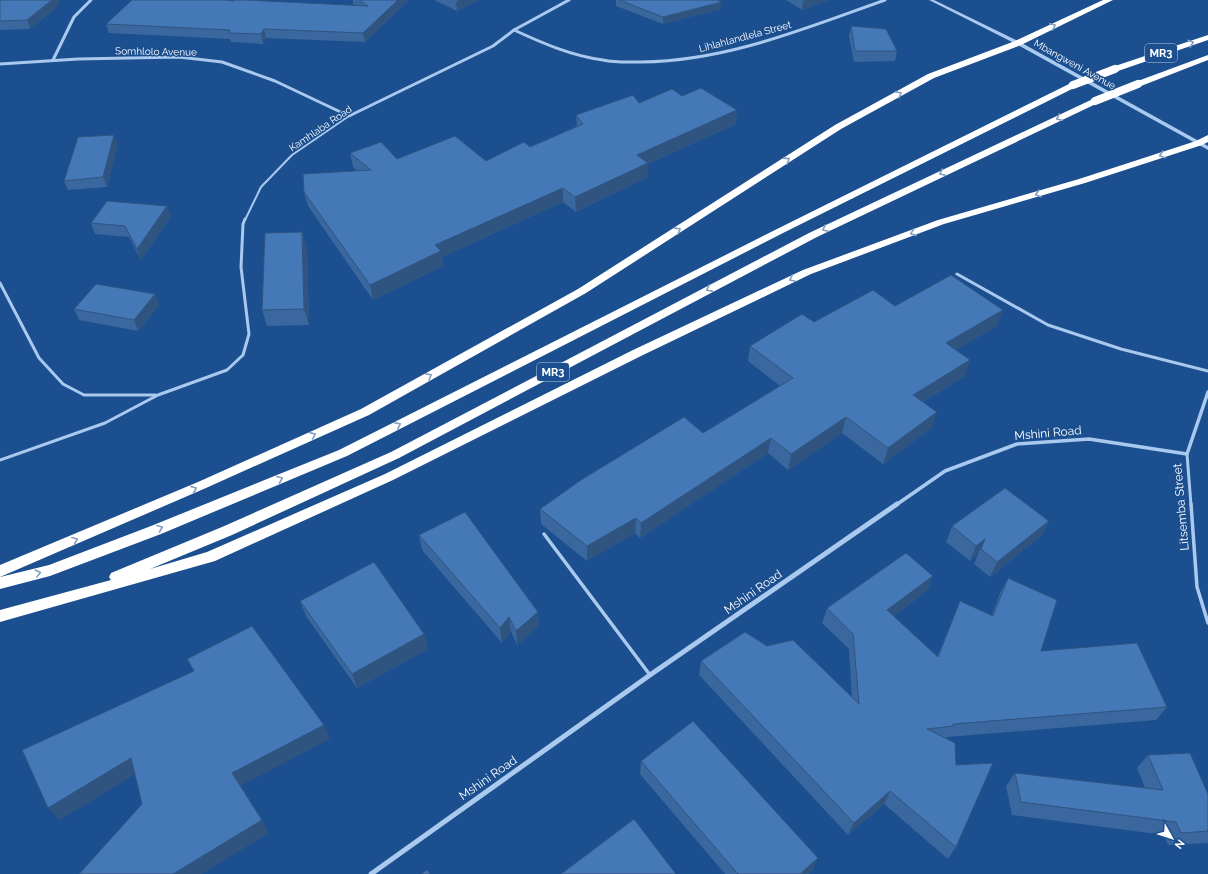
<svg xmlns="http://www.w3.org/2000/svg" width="1208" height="874" font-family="Raleway,sans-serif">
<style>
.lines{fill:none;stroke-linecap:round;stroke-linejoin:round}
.service-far2{stroke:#a9c9ee;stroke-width:2}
.service-far1{stroke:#a9c9ee;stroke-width:3}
.service{stroke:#a9c9ee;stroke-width:3.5}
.minor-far2{stroke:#a9c9ee;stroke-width:3}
.minor-far1{stroke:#a9c9ee;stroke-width:3.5}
.minor{stroke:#a9c9ee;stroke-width:5}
.tertiary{fill:#a9c9ee;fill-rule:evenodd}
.motorway{fill:#fff;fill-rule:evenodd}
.motorway-bridge{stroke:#fff;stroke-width:8}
.wall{fill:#3a679d}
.shaded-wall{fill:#305480}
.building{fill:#4478b7;stroke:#305480}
.oneway{stroke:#829ec1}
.labels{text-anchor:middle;stroke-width:3;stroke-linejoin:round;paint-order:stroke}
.far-street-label{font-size:10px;fill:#fff;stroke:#1b4f8f}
.shield{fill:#1b4f8f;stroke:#bbcadd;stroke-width:1}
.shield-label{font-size:11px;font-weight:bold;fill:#fff}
.street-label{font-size:12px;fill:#fff;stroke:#1b4f8f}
</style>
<rect width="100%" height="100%" fill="#1b4f8f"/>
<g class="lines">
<!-- service-far2 -->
<path class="service-far2" d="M245,220l16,-33 31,-32 57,-39"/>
<!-- service-far1 -->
<g class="service-far1">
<path d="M957,274l91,51 73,24 87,22"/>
<path d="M0,283l39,75 24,26 21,11h72"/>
<path d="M1187,454l4,51"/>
<path d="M0,460l105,-37 53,-28 69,-25 16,-15 6,-21 -8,-67 2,-43 2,-5"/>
</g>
<!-- service -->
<g class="service">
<path d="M1191,504l6,83 11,36"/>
<path d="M544,534l106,141"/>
</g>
<!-- minor-far2 -->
<g class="minor-far2">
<path d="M514,30c28,13 58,26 89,30 13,3 26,2 39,2 85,-1 164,-34 243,-62"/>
<path d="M53,60l21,-43 17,-17"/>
<path d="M0,64l78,-5 101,-2 43,5 53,19 74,35 144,-70 21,-16 55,-30"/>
</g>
<!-- minor-far1 -->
<path class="minor-far1" d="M896,505l49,-34 72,-27 72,-5 98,15 21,-62"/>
<!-- minor -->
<path class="minor" d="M371,874l279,-199 247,-171"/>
<!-- tertiary -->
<path class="tertiary" d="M929,0h5l86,42 188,104v4l-192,-106z"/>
<!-- motorway -->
<g class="motorway">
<path d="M1103,0h10l-92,45 -87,33 -93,51 -255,164 -217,122 -163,73 -206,89v-12l198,-83 163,-73 217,-120 257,-164 93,-51 87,-33z"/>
<path d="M1208,35v5l-90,31h-3l-4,-2 1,-2z"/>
<path d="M1208,55v5l-67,26 -3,1 -4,-3 1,-2z"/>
<path d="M1073,82l3,1 1,2 -1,2 -291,145 -438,224 -186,78 -111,42 -50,13v-12l49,-12 102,-39 188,-76 440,-222z"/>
<path d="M1095,98l4,3 -1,2 -281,134 -418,221 -167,77 -82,34 57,-17 178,-78 248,-124 170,-80 135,-50 141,-41 117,-38 12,-6v7l-6,3 -117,38 -141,41 -133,50 -170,82 -248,124 -178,81 -215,61v-12l111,-30 -2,-3 2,-4 111,-46 169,-75 418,-219z"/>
</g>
<!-- motorway-bridge -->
<g class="motorway-bridge">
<path d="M1073,85l42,-16"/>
<path d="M1095,101l43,-17"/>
</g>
</g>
<!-- wall -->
<g class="wall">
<path d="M0,0l54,10 -24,19 -30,1z"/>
<path d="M353,0h56l-44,42 -99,-4 -3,6 -32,-2 -1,-3 -121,-6 -3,-9 128,-23 120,4 -1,-1z"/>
<path d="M434,0h45l-22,11z"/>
<path d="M616,0h101l4,9 -58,15 -47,-18z"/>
<path d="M786,0h44l-28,10z"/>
<path d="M851,26l46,25 -2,10 -41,1 -5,-26z"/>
<path d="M682,96l54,28 -88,40v13l-72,35 -13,-10 -121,55 1,9 -70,34 -65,-94 -4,-14 53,-21 -4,-4 -3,-14 47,6 89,2 44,-14 47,-21 -1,-11 63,-12z"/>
<path d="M118,144l-11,43 -39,3 -4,-9z"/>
<path d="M171,216l-30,44 -12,-23 -34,-3 -4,-11z"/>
<path d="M302,232l5,16 2,77 -42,1 -5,-16z"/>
<path d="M155,294l4,11 -21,26 -59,-11 -5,-11z"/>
<path d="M895,306l102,20 -41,24 9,26 -42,26 9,26 -49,36 -41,-31 -54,37 -20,-17 -128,85 -5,-5 -48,28 -46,-37 -1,-15 163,-76 77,-47 -32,-25 2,-15 64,-24z"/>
<path d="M1049,521l-8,15 -51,41 -16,-13 4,-10 -8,7 -24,-19 6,-16z"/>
<path d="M419,535l119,77 1,14 -22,19 -6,-14 -9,12 -80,-93z"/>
<path d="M933,576l-6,15 -33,25 43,41 17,-41 6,-15 32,14 8,-22 8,-15 33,73 126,56 -11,13 -209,17v2l9,108 -8,12 -64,-55 -36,31 -149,-160 2,-14 66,-15 85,52 -3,-49 -27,-26 5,-15z"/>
<path d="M300,601l124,33 4,15 -71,39 -51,-72z"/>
<path d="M1148,755l60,39v49l-40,2 -4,-10 -152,-20 -6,-29 9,-13 130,15 -8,-20z"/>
<path d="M641,761l172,109 -5,4h-83l-85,-100z"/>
</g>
<!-- shaded-wall -->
<g class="shaded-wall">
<path d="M52,0h9l-7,10 -24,19 -3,-9z"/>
<path d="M398,0h11l-44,42 -2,-9z"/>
<path d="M459,0h20l-22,11 -1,-9z"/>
<path d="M806,0h24l-28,10 1,-9z"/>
<path d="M722,2l-1,7 -58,15v-7z"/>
<path d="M264,29l2,9 -3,6 -2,-10z"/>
<path d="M737,110l-1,14 -88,40v13l-72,35 -1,-15 62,-42z"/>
<path d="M114,135l4,9 -11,43 -4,-10z"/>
<path d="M563,188v14l-121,55 1,9 -70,34 -3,-15 65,-40z"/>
<path d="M167,206l4,10 -30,44 -4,-11z"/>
<path d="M302,232l5,16 2,77 -5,-16z"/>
<path d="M155,294l4,11 -21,26 -4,-11z"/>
<path d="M1003,310l-6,16 -56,33 5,-16z"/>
<path d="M970,360l-5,16 -57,35 5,-16z"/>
<path d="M937,412l-5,16 -49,36 5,-16z"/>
<path d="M846,417l-4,16 -54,37 3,-16z"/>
<path d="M771,438l-3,15 -128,85 1,-15z"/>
<path d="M636,518l-1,15 -48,28v-15z"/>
<path d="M1049,521l-8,15 -51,41 7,-15z"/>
<path d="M985,539l-7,15 -8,7 6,-15z"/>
<path d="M933,576l-6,15 -45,34 5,-15z"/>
<path d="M538,612l1,14 -22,19 -1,-14z"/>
<path d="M509,617l2,14 -9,12 -2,-15z"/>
<path d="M424,634l4,15 -71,39 -5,-14z"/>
<path d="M324,725l6,14 -90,47 -8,-13z"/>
<path d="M131,758l10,13 -81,49 -12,-12z"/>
<path d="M890,791l-6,13 -36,31 6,-12z"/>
<path d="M262,820l7,13 -67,41h-29z"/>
<path d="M818,858l-5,12 -5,4h-8z"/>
</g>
<!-- building -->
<g class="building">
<path d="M0,0h52l-25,20 -27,1z"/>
<path d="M132,0h94l8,1v-1h11l123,6 -9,-6h39l-35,33 -99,-4 -3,5 -32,-1 1,-3 -124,-6z"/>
<path d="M619,0h98l5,2 -59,15z"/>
<path d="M851,26l35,3 11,22h-42z"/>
<path d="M701,88l36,22 -100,45 11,8 -73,34 -12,-9 -128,57 6,6 -71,34 -66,-93 -1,-18 68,-4 -21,-17 31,-11 16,17 58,-23 31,25 38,-19 6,5 53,-23 -7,-9 57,-20 6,8 33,-14 10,7z"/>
<path d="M114,135l-11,42 -39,4 14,-44z"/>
<path d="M107,201l60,5 -30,43 -12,-23 -34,-3z"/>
<path d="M302,232l2,77 -42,1 3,-77z"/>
<path d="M951,275l52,35 -57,33 24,17 -57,35 24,17 -49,36 -42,-31 -55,37 -20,-16 -130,85 -5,-5 -49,28 -47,-37 41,-29 103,-63 19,16 90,-55 -43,-32 52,-32 12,8 59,-32 22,16z"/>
<path d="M96,284l59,10 -21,26 -60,-11z"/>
<path d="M1005,488l44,33 -52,41 -16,-13 4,-10 -9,7 -24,-20z"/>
<path d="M465,512l73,100 -22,19 -7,-14 -9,11 -81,-93z"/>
<path d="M906,553l27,23 -46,34 51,47 22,-56 33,15 15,-38 49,22 -16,51 96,-8 30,64 -214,17v2l-26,3 28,14 1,22 37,-2 -37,84 -66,-56 -36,32 -153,-162 44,-29 22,14 26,-6 66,64 -6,-70 -26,-26z"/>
<path d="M374,562l50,72 -72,40 -52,-73z"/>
<path d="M252,626l72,99 -92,48 30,47 -89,54h-94l63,-70 -11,-46 -83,50 -26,-58 172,-79 -7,-12z"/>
<path d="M693,721l125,137 -18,16h-62l-97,-113z"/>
<path d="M1190,753l18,41v37l-27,2 -5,-11 -155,-20 -6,-29 148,17 -15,-35z"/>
<path d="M634,819l42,55h-115z"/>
<path d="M427,870l3,4h-9z"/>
</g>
<!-- one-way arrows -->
<defs><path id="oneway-chevron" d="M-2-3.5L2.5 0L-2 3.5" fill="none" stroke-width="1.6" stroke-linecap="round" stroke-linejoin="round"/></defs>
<g class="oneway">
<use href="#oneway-chevron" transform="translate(1053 26) rotate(-25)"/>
<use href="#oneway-chevron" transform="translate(1191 43) rotate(-19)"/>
<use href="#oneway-chevron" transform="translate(899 94) rotate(-29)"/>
<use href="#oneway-chevron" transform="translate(1059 118) rotate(155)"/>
<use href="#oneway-chevron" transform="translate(1162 155) rotate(162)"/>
<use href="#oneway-chevron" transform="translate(787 160) rotate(-33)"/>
<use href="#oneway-chevron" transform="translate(942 173) rotate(155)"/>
<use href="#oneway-chevron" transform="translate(1038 194) rotate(164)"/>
<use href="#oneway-chevron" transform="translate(825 229) rotate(155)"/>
<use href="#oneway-chevron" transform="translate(678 230) rotate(-32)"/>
<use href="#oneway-chevron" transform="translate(913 233) rotate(160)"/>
<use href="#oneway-chevron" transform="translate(792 279) rotate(155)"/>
<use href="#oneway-chevron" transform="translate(709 289) rotate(152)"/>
<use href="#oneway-chevron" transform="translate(429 376) rotate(-29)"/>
<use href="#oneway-chevron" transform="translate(398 425) rotate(-27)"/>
<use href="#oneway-chevron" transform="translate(313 435) rotate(-24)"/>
<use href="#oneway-chevron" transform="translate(280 479) rotate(-22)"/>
<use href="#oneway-chevron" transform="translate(194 489) rotate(-23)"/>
<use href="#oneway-chevron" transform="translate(160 528) rotate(-22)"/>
<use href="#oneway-chevron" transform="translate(75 540) rotate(-23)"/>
<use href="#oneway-chevron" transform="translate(38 573) rotate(-14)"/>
</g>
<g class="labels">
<!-- far-street labels -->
<g class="far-street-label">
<text transform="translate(745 36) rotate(-15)" y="4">Lihlahlandlela Street</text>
<text transform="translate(156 51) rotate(1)" y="4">Somhlolo Avenue</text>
<text transform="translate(1075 64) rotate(29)" y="4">Mbangweni Avenue</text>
<text transform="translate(320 128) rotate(-34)" y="4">Kamhlaba Road</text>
</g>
<!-- shield labels -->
<g class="shield">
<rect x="1145" y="44" width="32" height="18" rx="3"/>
<rect x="537" y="363" width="32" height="18" rx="3"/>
</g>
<g class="shield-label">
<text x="1161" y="57">MR3</text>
<text x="553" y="376">MR3</text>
</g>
<!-- street labels -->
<g class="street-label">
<text transform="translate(1048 433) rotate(-5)" y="4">Mshini Road</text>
<text transform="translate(1181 507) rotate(-95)" y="4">Litsemba Street</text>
<text transform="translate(753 592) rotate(-35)" y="4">Mshini Road</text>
<text transform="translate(488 778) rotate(-35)" y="4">Mshini Road</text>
</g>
</g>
<!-- north arrow -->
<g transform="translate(1172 838) rotate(129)" stroke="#1b4f8f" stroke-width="3" paint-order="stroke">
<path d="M0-3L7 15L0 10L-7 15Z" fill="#ffffff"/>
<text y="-6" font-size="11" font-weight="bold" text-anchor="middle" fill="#ffffff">N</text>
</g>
</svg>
